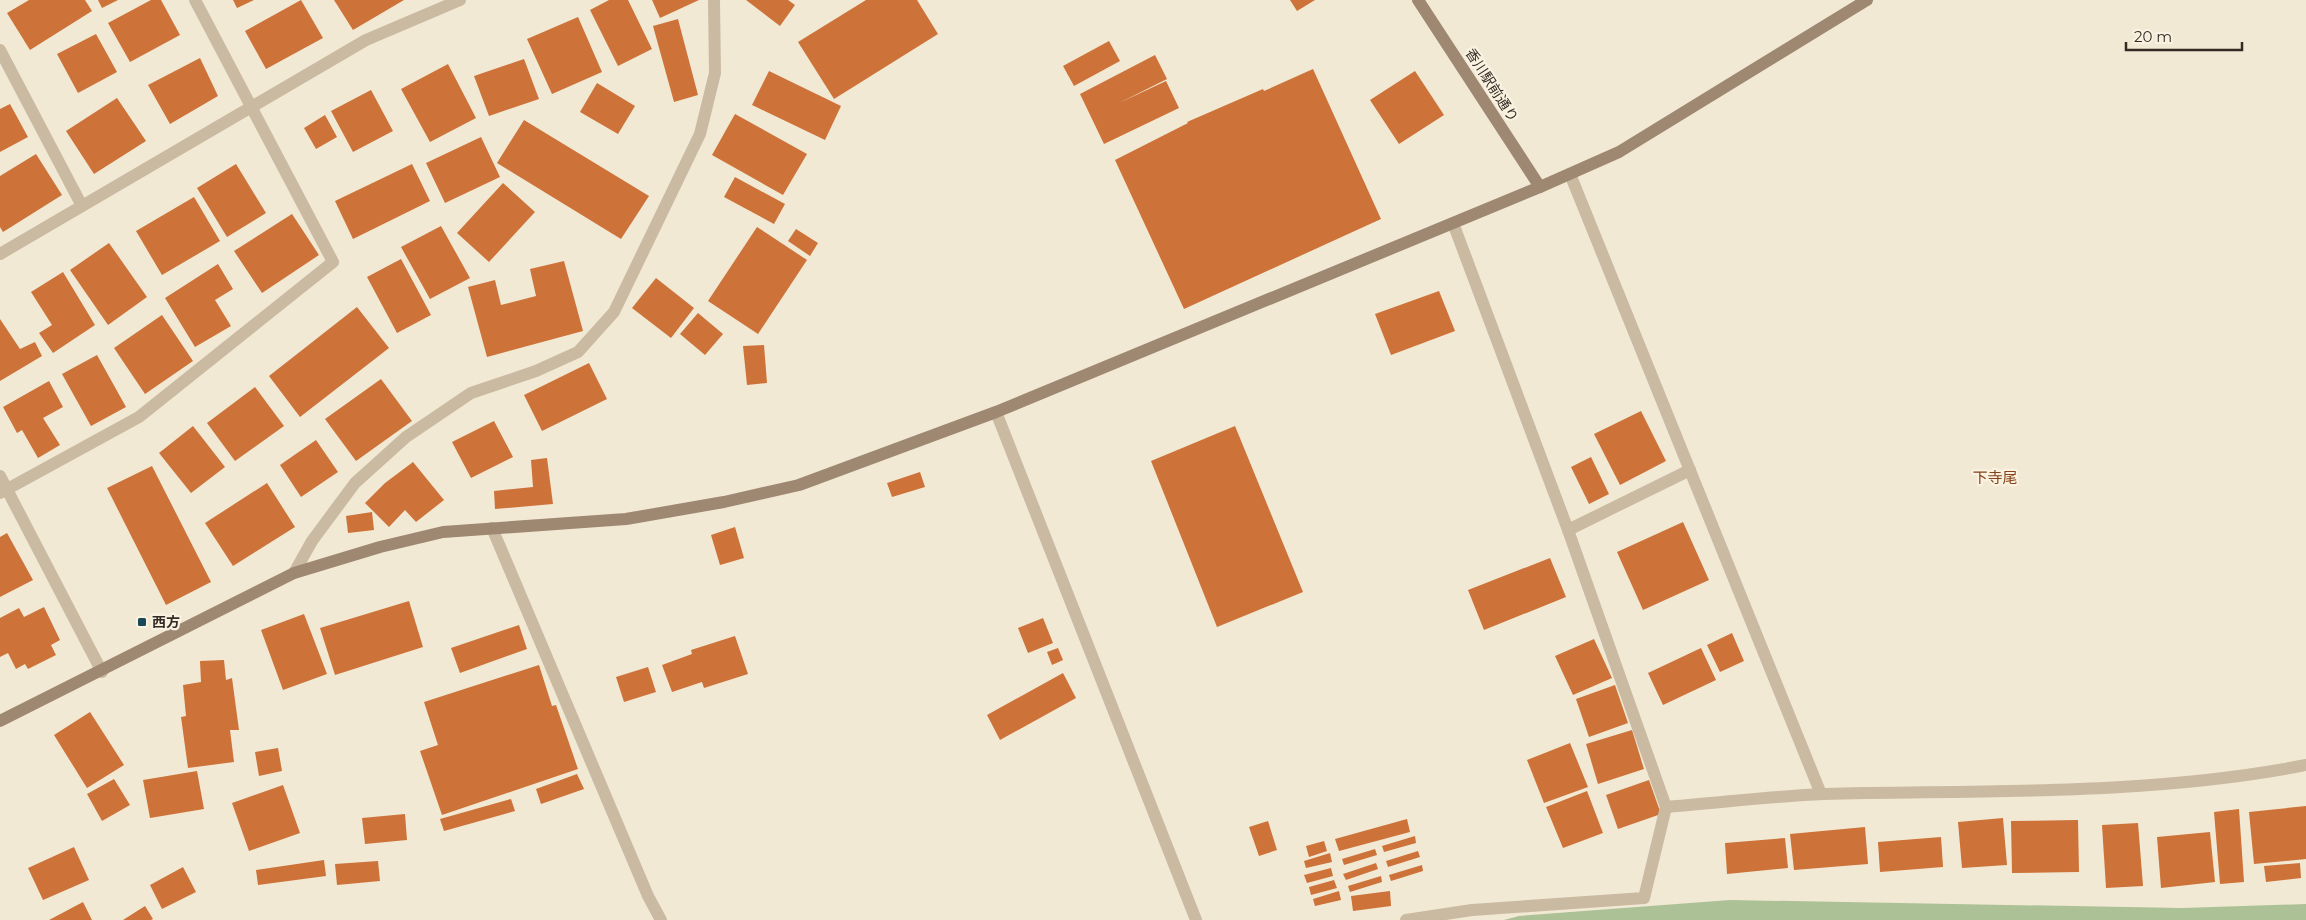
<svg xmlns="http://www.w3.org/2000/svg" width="2306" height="920" font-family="Montserrat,'Noto Sans JP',sans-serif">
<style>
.green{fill:#acc195}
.building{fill:#cd7238}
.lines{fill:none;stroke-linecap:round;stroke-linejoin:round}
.lane{stroke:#cabaa1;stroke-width:12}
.street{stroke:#cabaa1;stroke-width:12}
.secondary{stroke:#9e8872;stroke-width:12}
.poi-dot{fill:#184957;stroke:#faf2e1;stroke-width:2}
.labels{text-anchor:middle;stroke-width:4.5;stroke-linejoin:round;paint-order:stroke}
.street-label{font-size:14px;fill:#342b24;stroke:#faf2e1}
.poi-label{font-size:14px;font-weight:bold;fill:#342b24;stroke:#faf2e1;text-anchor:start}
.neighbourhood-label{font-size:15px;fill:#874419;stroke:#faf2e1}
</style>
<rect width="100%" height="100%" fill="#f2e9d5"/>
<!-- green -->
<path class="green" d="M1730,900l452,8 124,-4v16h-802l15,-4z"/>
<!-- building -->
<g class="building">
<path d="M29,0h56l7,11 -62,39 -23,-37z"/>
<path d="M98,0h20l-16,8z"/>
<path d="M151,0h10l19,35 -50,27 -22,-39z"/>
<path d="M233,0h21l-17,8z"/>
<path d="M301,0l22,38 -57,31 -21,-38z"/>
<path d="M334,0h70l-51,30z"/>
<path d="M609,0h19l24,49 -34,17 -28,-56z"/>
<path d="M652,0h47l-39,18z"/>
<path d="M746,0h42l7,5 -15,21z"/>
<path d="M866,0h51l21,34 -104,65 -36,-57z"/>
<path d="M1290,0h25l-18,11z"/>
<path d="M578,17l24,55 -50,22 -25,-55z"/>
<path d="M678,19l20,76 -24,7 -21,-76z"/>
<path d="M96,34l21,38 -39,21 -21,-39z"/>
<path d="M1109,41l11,20 -46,25 -11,-20z"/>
<path d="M1155,55l12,24 -48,24 47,-22 13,27 -75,36 -24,-50z"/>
<path d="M200,58l18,38 -48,28 -22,-39z"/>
<path d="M524,59l15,40 -50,17 -15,-40z"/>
<path d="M448,64l28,54 -46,24 -29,-53z"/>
<path d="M1313,69l68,150 -197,90 -69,-149 73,-37 -1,-1 76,-33 1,2z"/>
<path d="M769,71l72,35 -16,34 -73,-35z"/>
<path d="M1415,71l29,44 -45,29 -29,-44z"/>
<path d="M597,83l38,23 -17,28 -38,-22z"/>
<path d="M371,90l22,41 -40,21 -22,-41z"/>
<path d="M117,98l29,43 -52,33 -28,-43z"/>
<path d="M10,104l18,33 -28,15v-43z"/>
<path d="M735,114l72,40 -24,41 -71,-40z"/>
<path d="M325,115l12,22 -21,12 -12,-21z"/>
<path d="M524,120l125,76 -28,43 -124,-76z"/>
<path d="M481,137l19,40 -55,26 -19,-40z"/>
<path d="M36,154l26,41 -59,37 -3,-5v-51z"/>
<path d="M236,164l30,49 -39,24 -30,-49z"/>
<path d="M412,164l18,37 -77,38 -18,-38z"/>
<path d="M735,177l50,27 -11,20 -50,-27z"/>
<path d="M503,183l32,29 -46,50 -32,-29z"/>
<path d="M194,197l26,44 -58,34 -26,-44z"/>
<path d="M292,214l27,41 -57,38 -28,-42z"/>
<path d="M441,226l29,52 -40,21 -29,-52z"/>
<path d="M757,227l50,33 -49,74 -50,-33z"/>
<path d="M796,229l22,14 -8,13 -22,-15z"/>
<path d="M109,243l38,54 -39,28 -38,-55z"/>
<path d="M401,259l30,56 -34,18 -30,-56z"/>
<path d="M564,261l19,70 -96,26 -19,-70 27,-7 6,25 35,-9 -6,-27z"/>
<path d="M218,264l15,25 -18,11 16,26 -36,21 -30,-49z"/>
<path d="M63,272l32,53 -42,28 -14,-20 13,-8 -21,-33z"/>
<path d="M656,278l38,30 -23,30 -39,-30z"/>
<path d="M1439,291l16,40 -64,24 -16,-41z"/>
<path d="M357,307l32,41 -89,69 -31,-41z"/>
<path d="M698,313l25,21 -18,21 -25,-21z"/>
<path d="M162,315l31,46 -48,33 -31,-46z"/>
<path d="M0,319l20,30 15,-7 7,14 -42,25z"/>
<path d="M764,345l3,38 -20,2 -4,-39z"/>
<path d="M97,355l29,52 -35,19 -29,-52z"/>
<path d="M589,363l18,36 -65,32 -18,-36z"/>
<path d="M381,379l31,42 -56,40 -31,-42z"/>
<path d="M49,381l14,26 -20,11 17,27 -22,13 -16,-28 -5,3 -14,-26z"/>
<path d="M255,387l29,39 -49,35 -28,-38z"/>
<path d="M1641,411l25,50 -46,24 -26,-51z"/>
<path d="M494,421l19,36 -42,21 -19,-36z"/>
<path d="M193,426l32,41 -34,26 -32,-40z"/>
<path d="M1235,426l68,166 -86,35 -66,-166z"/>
<path d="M316,440l22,32 -37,25 -21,-32z"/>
<path d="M1591,457l18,37 -20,10 -18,-37z"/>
<path d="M547,458l6,46 -58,5 -1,-18 39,-4 -2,-27z"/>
<path d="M413,462l31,38 -28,22 -11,-12 -16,17 -24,-24 20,-20z"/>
<path d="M152,466l59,116 -45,23 -59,-117z"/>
<path d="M920,472l5,15 -33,10 -5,-14z"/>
<path d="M267,483l28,44 -62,39 -28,-43z"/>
<path d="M372,512l2,18 -26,3 -2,-17z"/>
<path d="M1683,522l26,58 -66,30 -26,-58z"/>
<path d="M735,527l9,31 -24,7 -9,-30z"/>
<path d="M7,533l26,47 -33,17v-60z"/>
<path d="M1550,558l16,39 -82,33 -16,-40z"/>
<path d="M409,601l14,46 -88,28 -15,-47z"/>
<path d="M44,607l16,33 -9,5 5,10 -28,14 -3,-5 -9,5 -8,-16 -8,4v-39l19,-10 5,9z"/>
<path d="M304,614l23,60 -44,16 -22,-60z"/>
<path d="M1043,618l10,25 -25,10 -10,-25z"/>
<path d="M519,625l8,24 -67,24 -9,-25z"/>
<path d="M1732,633l12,28 -24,11 -13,-27z"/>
<path d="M735,636l13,38 -44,14 -2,-6 -30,10 -10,-27 30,-11 -1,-4z"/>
<path d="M1594,639l18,39 -39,17 -18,-39z"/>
<path d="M1058,648l5,12 -11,5 -5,-13z"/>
<path d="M1701,648l15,32 -53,25 -15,-32z"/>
<path d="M224,660l2,20 6,-2 7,52h-9l4,32 -46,6 -7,-51 5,-1 -3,-31 18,-3 -1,-21z"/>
<path d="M539,665l13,41 4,-1 22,64 -136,46 -22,-64 18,-6 -14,-43z"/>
<path d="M648,667l8,25 -32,10 -8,-25z"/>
<path d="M1063,673l13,25 -76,42 -13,-25z"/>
<path d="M1615,685l13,38 -39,14 -13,-38z"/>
<path d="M90,712l34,53 -37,23 -33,-53z"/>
<path d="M1632,730l12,39 -46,15 -12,-40z"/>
<path d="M1570,743l18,44 -44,16 -17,-43z"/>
<path d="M278,748l4,23 -23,5 -4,-24z"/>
<path d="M197,771l7,38 -54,9 -7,-38z"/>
<path d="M577,774l7,15 -43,15 -5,-15z"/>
<path d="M114,779l16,26 -28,16 -15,-27z"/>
<path d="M1649,780l12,34 -43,15 -12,-34z"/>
<path d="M283,785l17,48 -51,18 -17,-48z"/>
<path d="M1587,791l16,42 -40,15 -17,-41z"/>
<path d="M511,799l4,12 -71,20 -4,-12z"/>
<path d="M2306,806v53l-52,5 -5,-52z"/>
<path d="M2239,809l5,73 -24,2 -6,-72z"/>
<path d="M405,814l2,26 -42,4 -3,-26z"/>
<path d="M2003,818l4,47 -45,3 -4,-46z"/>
<path d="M1407,819l3,13 -71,19 -4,-12z"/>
<path d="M2078,820l1,52 -67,1 -1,-52z"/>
<path d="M1268,821l9,29 -18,6 -10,-29z"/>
<path d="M2138,823l5,63 -37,2 -4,-63z"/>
<path d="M1865,827l3,37 -74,6 -4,-36z"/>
<path d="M2210,832l5,50 -54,6 -4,-51z"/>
<path d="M1415,836l1,7 -32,9 -2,-6z"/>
<path d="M1941,837l2,30 -63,5 -2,-30z"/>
<path d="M1785,838l3,30 -61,6 -2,-31z"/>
<path d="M1324,841l3,10 -18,6 -3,-11z"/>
<path d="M74,847l15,33 -46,20 -15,-32z"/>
<path d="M1375,849l2,6 -33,10 -2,-6z"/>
<path d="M1418,851l2,6 -32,10 -2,-6z"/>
<path d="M1330,853l2,9 -26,6 -2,-7z"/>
<path d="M324,860l2,16 -68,9 -2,-15z"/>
<path d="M378,861l2,20 -43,4 -2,-21z"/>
<path d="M1376,863l2,6 -32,11 -3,-6z"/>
<path d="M2300,863l1,15 -35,4 -2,-16z"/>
<path d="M1422,865l1,6 -32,10 -2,-6z"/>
<path d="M183,867l13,25 -34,17 -12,-24z"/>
<path d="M1331,868l2,8 -26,7 -3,-8z"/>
<path d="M1381,876l1,6 -32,10 -2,-6z"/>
<path d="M1334,880l3,8 -26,7 -2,-8z"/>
<path d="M1339,891l2,9 -26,6 -2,-7z"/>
<path d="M1390,891l1,15 -38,5 -2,-15z"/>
<path d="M83,902l9,18h-43z"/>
<path d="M145,906l8,13 -2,1h-28z"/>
</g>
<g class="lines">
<!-- lane -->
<g class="lane">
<path d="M1570,174l251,620"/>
<path d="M1453,223l115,307 98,277c53,-4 106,-11 158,-13 160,-4 324,2 482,-29"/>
<path d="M492,528l156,368 13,24"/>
<path d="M1568,530l122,-60"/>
<path d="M1406,920l66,-10 172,-12 22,-91"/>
</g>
<!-- street -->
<g class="street">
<path d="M0,50l82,156"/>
<path d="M0,254l366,-214 94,-40"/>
<path d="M996,412l200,508"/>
<path d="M0,476l102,196"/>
<path d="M0,493l139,-76 194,-155 -138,-262"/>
<path d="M294,573l18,-32 43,-58 51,-46 65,-44 65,-22 42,-19 36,-40 86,-178 15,-61 -1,-73"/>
</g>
<!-- secondary -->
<g class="secondary">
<path d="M1418,0l122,187"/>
<path d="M0,721l294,-148 86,-26 63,-15 183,-13 98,-17 75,-17 197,-73 544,-225 79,-35 248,-152"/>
</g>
</g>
<!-- markers -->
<rect class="poi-dot" x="137" y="617" width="10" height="10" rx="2.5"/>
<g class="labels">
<!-- street labels -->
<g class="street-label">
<text transform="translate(1492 85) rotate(57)" y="5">香川駅前通り</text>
</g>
<!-- poi labels -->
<g class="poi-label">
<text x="152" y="627">西方</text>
</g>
<!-- neighbourhood labels -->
<g class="neighbourhood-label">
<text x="1995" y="483">下寺尾</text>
</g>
</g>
<!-- scale -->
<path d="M2126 42v8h116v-8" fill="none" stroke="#342b24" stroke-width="2.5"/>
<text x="2134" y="42" font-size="15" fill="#342b24" stroke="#faf2e1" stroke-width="4" paint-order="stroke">20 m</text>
</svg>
